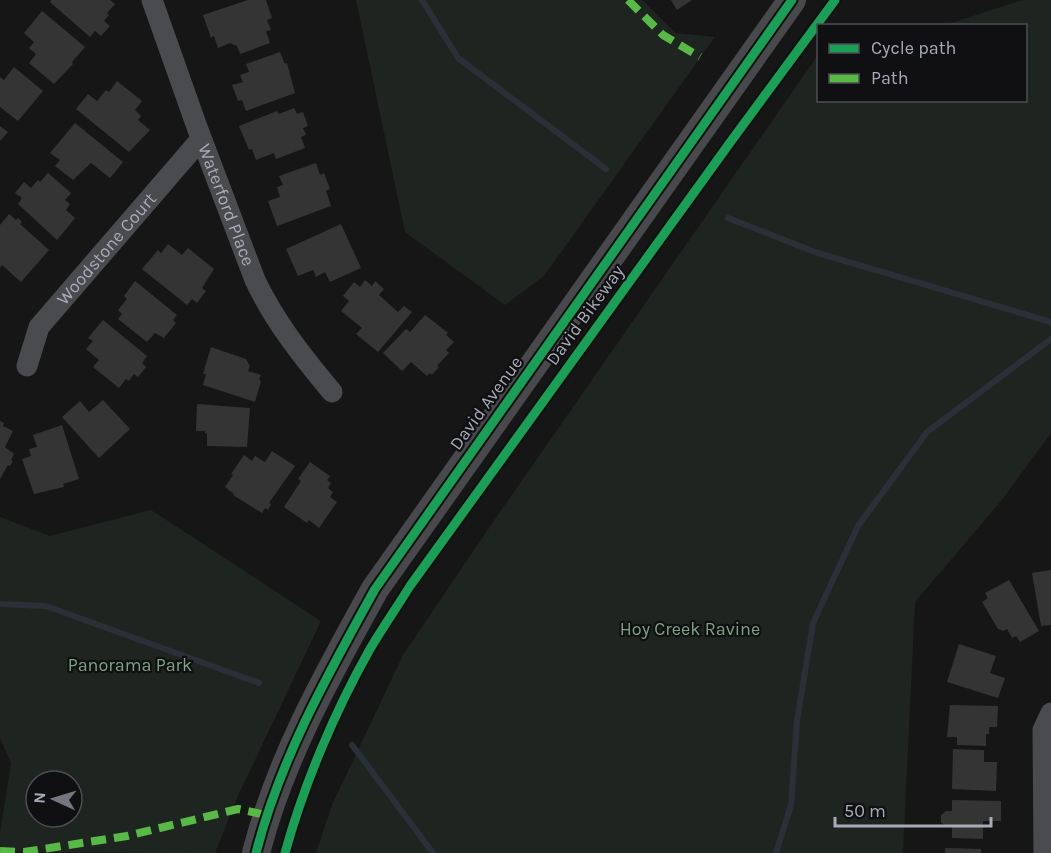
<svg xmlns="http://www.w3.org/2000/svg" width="1051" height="853" font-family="Karla,sans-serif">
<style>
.green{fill:#1e2520;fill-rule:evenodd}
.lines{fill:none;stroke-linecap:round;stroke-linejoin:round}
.stream{stroke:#293038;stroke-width:6}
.building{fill:#343435}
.minor{stroke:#4a4b4f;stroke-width:21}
.secondary{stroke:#49494d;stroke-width:28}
.quiet{stroke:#58b947;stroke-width:8;stroke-dasharray:15 8;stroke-linecap:butt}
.cycleway-casing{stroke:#101012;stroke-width:13}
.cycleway{stroke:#1a9f57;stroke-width:9}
.labels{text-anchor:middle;stroke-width:4.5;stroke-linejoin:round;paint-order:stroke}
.street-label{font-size:18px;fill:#a7abb7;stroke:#101012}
.park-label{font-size:18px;fill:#7ea283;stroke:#101012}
</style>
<rect width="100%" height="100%" fill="#161616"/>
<!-- green -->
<g class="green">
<path d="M356,0h286l33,33 40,4 -171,239 -39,29 -100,-73z"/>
<path d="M1023,0h28v433l-50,68 -86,101 -12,251h-587l16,-48 71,-150 90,-133 325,-467v45h208v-74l-81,-1z"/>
<path d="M151,510l170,111 -84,177 -22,55 -215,-1v-19l11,-70 -11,-25v-221l50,19zM36,781h36v36h-36z"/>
</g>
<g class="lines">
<!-- stream -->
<g class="stream">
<path d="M422,0l36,58 148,111"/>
<path d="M728,218l87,34 236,70"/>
<path d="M0,604l46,2 213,77"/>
<path d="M352,745l81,108"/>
<path d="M776,853l15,-48 6,-84 16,-98 45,-97 69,-94 124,-93"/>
</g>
</g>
<!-- building -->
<g class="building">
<path d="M51,0h59l5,4 -8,9 2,2 -5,6 6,5 -9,10 -6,-5 -5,6 -40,-35z"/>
<path d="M248,0h18l6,18 -5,2 4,10 -5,1 4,12 -30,11 -3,-8 -7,-3 -12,5 -4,-12 -3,2 -8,-23z"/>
<path d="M671,0h21l-15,10z"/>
<path d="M42,11l43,36 -13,15 1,2 -19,20 -25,-21 7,-9 -7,-6 5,-6 -10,-9z"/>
<path d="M280,52l5,12 2,-1 8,30 -49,18 -4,-11 -4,1 -6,-16 11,-3 -3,-7 9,-3 -3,-8z"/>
<path d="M14,67l29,24 -25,30 -18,-14v-30l4,3z"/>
<path d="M117,81l25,20 -7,9 6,6 -3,4 12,10 -21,22 -53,-43 12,-15 9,7 9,-11 3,2z"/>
<path d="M294,108l3,6 6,-2 5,14 -5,2 3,7 -5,2 4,11 -29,11 -2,-6 -18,7 -4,-11 -3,1 -10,-24 38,-15 2,3z"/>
<path d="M75,123l48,39 -13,16 -19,-15 -18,17 -18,-14 5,-6 -10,-7z"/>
<path d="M0,126l8,6 -8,9z"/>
<path d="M316,163l4,12 4,-2 6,16 -4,2 5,15 -54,20 -9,-25 12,-4 -3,-10 6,-2 -4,-9z"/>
<path d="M48,173l23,20 -6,7 5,4 -4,6 9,8 -18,22 -39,-36 4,-6 -7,-5 9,-11 7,6 7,-8 2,2z"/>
<path d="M9,214l7,6 2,-2 4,4 -2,2 29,26 -28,32 -19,-17 -2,3v-43z"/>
<path d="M341,224l20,44 -31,14 -5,-10 -9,5 -3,-7 -15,6 -12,-27z"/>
<path d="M168,244l14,11 6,-7 26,21 -12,19 4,3 -9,12 -5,-4 -5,6 -45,-36 16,-19 3,3z"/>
<path d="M365,280l7,6 3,-5 9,8 -5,6 19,17 6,-6 8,6 -34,40 -22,-18 6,-6 -21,-17 8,-10 -6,-5 11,-14 6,5z"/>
<path d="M135,281l42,34 -4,5 3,3 -12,15 -9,-5 -8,9 -29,-23 4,-5 -4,-4 9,-11 -3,-3z"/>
<path d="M425,315l23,18 -2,2 8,7 -8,8 3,3 -12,13 2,1 -7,8 -2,-2 -3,3 -16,-14 -9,9 -19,-18 23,-24 4,3z"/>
<path d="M103,320l44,36 -5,7 4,4 -8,10 -4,-3 -5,7 -3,-2 -7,9 -26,-21 6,-7 -13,-11 7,-8 -5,-3z"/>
<path d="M211,347l35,12 4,7 -2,5 13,4 -2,5 2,1 -6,21 -52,-17 3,-11h-3z"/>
<path d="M103,400l27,29 -31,29 -37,-41 18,-16 9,11z"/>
<path d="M197,404l53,4 -3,39 -40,-1v-12l-2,-1v-2h-9z"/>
<path d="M0,421l4,2 -1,3 10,5 -8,16 9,7 -3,6 2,1 -3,5 -2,-1 -8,14z"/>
<path d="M62,425l17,54 -16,5 1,3 -30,7 -12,-35 9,-3 -2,-7 8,-2 -4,-12z"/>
<path d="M272,451l23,15 -26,37 2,1 -3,6 -3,-2 -3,5 -29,-18 1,-1 -9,-7 8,-12 -2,-1 13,-19 8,6 3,-5 10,6z"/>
<path d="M310,462l20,14 -3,4 4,3 -3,5 5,4 -3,5 7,5 -18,26 -10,-8 -2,3 -23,-16 17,-26 -3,-2z"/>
<path d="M1051,570v55l-10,1 -9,-53z"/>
<path d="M1009,580l30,51 -19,11 -4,-6 -4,2 -5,-9 -3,2 -6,-2 -16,-27 6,-4 -3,-5z"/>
<path d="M959,644l37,12 -6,17 15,5 -7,20 -51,-16z"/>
<path d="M950,705l48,1 -1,21h-8v7h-3v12l-29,-1v-8h-10z"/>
<path d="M953,749l31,1v12h13l-1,29 -44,-2z"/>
<path d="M952,800l49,1v20h-18v18l-31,-1v-12h-7l-4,-4v-7l5,-4h6z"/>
<path d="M945,848l36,1v4h-36z"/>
</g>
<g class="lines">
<!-- minor -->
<g class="minor">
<path id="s1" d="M152,0l45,127 58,153c20,42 47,76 77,112"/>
<path id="s2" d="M27,366l12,-39 162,-188"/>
<path d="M1044,853l-1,-123 8,-17"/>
</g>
<!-- secondary -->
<path class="secondary" d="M256,853c24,-94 72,-179 119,-264l417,-589"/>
<!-- quiet -->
<g class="quiet">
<path d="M628,0l35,35 37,22"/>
<path d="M0,851l24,1 103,-16 111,-27 28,6"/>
</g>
<!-- cycleway casing -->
<g class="cycleway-casing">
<g id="cycleway">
<path d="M256,853c24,-94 72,-179 119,-264l417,-589"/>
<path d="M285,853c19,-69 50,-142 85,-204 13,-22 27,-42 40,-63l319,-442 106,-144"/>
</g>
</g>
<!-- cycleway -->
<use href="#cycleway" class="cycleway"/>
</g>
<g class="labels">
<!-- street labels -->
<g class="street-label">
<text dy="6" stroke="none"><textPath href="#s1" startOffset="218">Waterford Place</textPath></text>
<text dy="6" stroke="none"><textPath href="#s2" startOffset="144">Woodstone Court</textPath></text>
<text transform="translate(585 315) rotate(-54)" y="6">David Bikeway</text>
<text transform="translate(486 403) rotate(-54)" y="6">David Avenue</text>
</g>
<!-- park labels -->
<g class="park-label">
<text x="690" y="635">Hoy Creek Ravine</text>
<text x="130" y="671">Panorama Park</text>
</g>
</g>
<!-- legend -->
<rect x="817" y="24" width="210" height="78" fill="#101012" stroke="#4c4e54" stroke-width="1.5"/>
<rect x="829" y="44" width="30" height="9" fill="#1a9f57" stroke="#4c4e54" stroke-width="1.5"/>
<text x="871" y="54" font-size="18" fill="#a7abb7">Cycle path</text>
<rect x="829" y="74" width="30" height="9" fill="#58b947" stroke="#4c4e54" stroke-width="1.5"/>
<text x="871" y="84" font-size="18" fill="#a7abb7">Path</text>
<!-- north arrow -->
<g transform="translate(54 799) rotate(274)"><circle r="28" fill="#101012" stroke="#4c4e54" stroke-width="1.5"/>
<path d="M0-4.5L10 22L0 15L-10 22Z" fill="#74777f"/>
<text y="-9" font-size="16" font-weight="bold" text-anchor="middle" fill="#a7abb7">N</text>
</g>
<!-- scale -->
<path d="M835 817v9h156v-9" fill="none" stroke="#a7abb7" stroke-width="3"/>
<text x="844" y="817" font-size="18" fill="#a7abb7" stroke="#101012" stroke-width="4.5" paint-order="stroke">50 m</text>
</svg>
